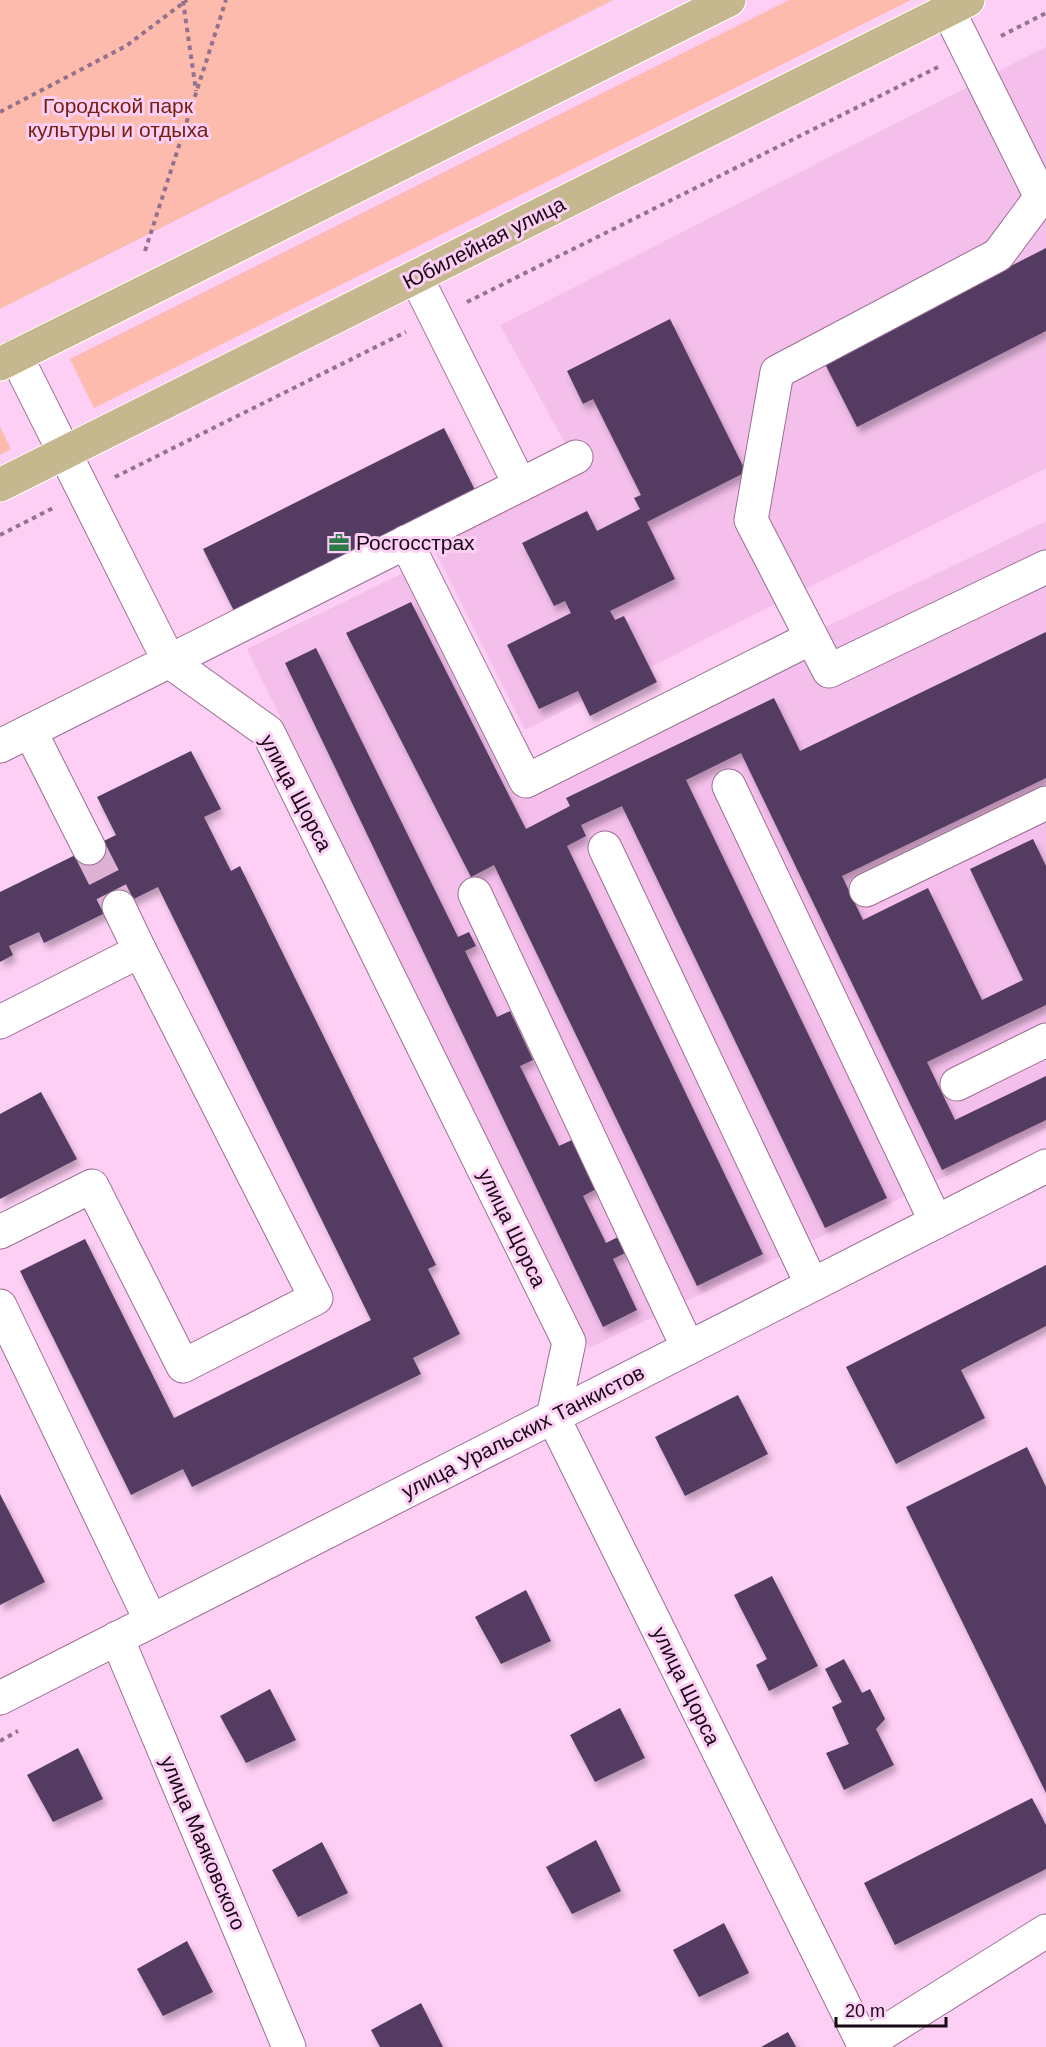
<svg xmlns="http://www.w3.org/2000/svg" width="1046" height="2047" font-family="Arial,sans-serif">
<style>
.built{fill:#f4bfeb}
.green{fill:#fdbbad}
.building{fill:#533a62;filter:url(#shadow)}
.lines{fill:none;stroke-linecap:round;stroke-linejoin:round}
.minor-tunnel{stroke:#dcb1d4;stroke-width:33;stroke-dasharray:33 16;stroke-linecap:butt}
.minor-casing{stroke:#9a6f93;stroke-width:35}
.major-casing{stroke:#fff;stroke-width:35}
.path{stroke:#93728d;stroke-width:4;stroke-dasharray:4.5 4.5;stroke-linecap:butt}
.minor{stroke:#fff;stroke-width:33}
.major{stroke:#c5b88e;stroke-width:33}
.labels{text-anchor:middle;stroke-width:6;stroke-linejoin:round;paint-order:stroke}
.park-label{font-size:21px;fill:#772010;stroke:#fecff5}
.street-label{font-size:21px;fill:#180816;stroke:#fecff5}
.poi-label{font-size:21px;fill:#180816;stroke:#fecff5;text-anchor:start}
</style>
<defs>
<filter id="shadow"><feDropShadow dx="3.5" dy="6" stdDeviation="3" flood-color="#0004"/></filter>
</defs>
<rect width="100%" height="100%" fill="#fecff5"/>
<!-- built -->
<g class="built">
<path d="M1046,47v421l-521,262 -92,-183 143,-84 -76,-138z"/>
<path d="M1046,521v607l-457,220 -342,-699 179,-87 100,209z"/>
</g>
<!-- green -->
<g class="green">
<path d="M0,0h613l-613,309z"/>
<path d="M789,0h122l-817,408 -24,-49z"/>
<path d="M0,427l11,22 -11,6z"/>
</g>
<!-- building -->
<g class="building">
<path d="M1046,248v83l-189,96 -33,-65z"/>
<path d="M670,319l76,153 -99,50 28,57 -65,32 5,9 9,-4 33,66 -67,34 -12,-25 -39,18 -32,-64 64,-32 -6,-12 -11,5 -32,-63 65,-32 10,20 43,-22 -6,-11 7,-3 -48,-96 -10,5 -16,-33z"/>
<path d="M444,428l32,64 -241,121 -32,-64z"/>
<path d="M411,602l115,227 44,-23 -4,-8 208,-100 26,53 246,-119v146l-204,98 21,44 65,-32 54,112 41,-20 -53,-111 63,-30 13,27v139l-119,57 28,58 91,-44v44l-104,50 -201,-417 -55,27 201,418 -62,30 -203,-422 -41,19 5,11 -19,10 196,408 -66,32 -203,-421 -23,12 -125,-244z"/>
<path d="M316,648l142,289 11,-5 7,14 -11,5 32,66 13,-6 23,49 -13,6 39,80 15,-7 24,49 -15,8 23,47 14,-7 7,16 -14,7 24,51 -34,17 -318,-664z"/>
<path d="M191,751l30,58 -17,8 27,54 9,-5 196,399 -8,4 32,65 -47,24 8,16 -229,113 -9,-18 -52,26 -111,-224 65,-32 89,179 197,-98 -213,-433 -114,56 -5,-11 -30,14 4,9 -13,7v-70l116,-57 -19,-38z"/>
<path d="M41,1092l36,67 -77,40v-85z"/>
<path d="M1046,1265v61l-85,44 24,48 -89,46 -50,-97z"/>
<path d="M738,1395l30,59 -83,42 -30,-59z"/>
<path d="M1027,1447l19,40v306l-140,-286z"/>
<path d="M0,1494l45,88 -45,23z"/>
<path d="M772,1576l46,90 -49,25 -13,-26 11,-6 -33,-64z"/>
<path d="M526,1590l25,51 -50,23 -26,-47z"/>
<path d="M844,1659l18,34 8,-4 15,30 -9,10 18,36 -50,25 -18,-37 23,-9 -17,-37 10,-5 -17,-33z"/>
<path d="M270,1689l26,51 -50,23 -26,-47z"/>
<path d="M620,1708l25,50 -50,24 -25,-47z"/>
<path d="M78,1748l25,51 -50,23 -26,-47z"/>
<path d="M1032,1798l14,27v44l-151,76 -31,-62z"/>
<path d="M596,1840l25,51 -49,23 -26,-47z"/>
<path d="M322,1842l26,51 -50,24 -26,-47z"/>
<path d="M724,1923l25,50 -50,24 -26,-47z"/>
<path d="M187,1941l26,51 -50,24 -26,-47z"/>
<path d="M421,2003l22,44h-63l-9,-17z"/>
<path d="M788,2032l8,15h-35z"/>
</g>
<g class="lines">
<!-- minor-tunnel -->
<path class="minor-tunnel" d="M89,848l30,59"/>
<!-- minor casing -->
<g class="minor-casing">
<g id="minor">
<path d="M948,10l93,187 -43,58 -221,117 -26,148 78,151 217,-104"/>
<path d="M416,277l104,208"/>
<path d="M16,356l153,305 99,71 301,610 -16,75 312,630"/>
<path d="M406,542l120,239 285,-143"/>
<path d="M30,731l59,117"/>
<path d="M0,746l576,-289"/>
<path d="M729,786l207,436"/>
<path d="M605,848l207,437"/>
<path d="M866,890l180,-87"/>
<path d="M475,894l213,454"/>
<path d="M119,907l21,44"/>
<path d="M0,1022l140,-71 176,347 -133,68 -91,-180 -92,46"/>
<path d="M957,1084l89,-44"/>
<path d="M0,1306l151,315"/>
<path d="M117,1638l172,409"/>
<path d="M0,1698l1046,-532"/>
<path d="M864,2045l182,-114"/>
</g>
</g>
<!-- major casing -->
<g class="major-casing">
<g id="major">
<path d="M0,364l729,-364"/>
<path d="M0,485l968,-485"/>
</g>
</g>
<!-- path -->
<g class="path">
<path d="M183,1l13,90"/>
<path d="M1001,36l45,-23"/>
<path d="M0,112l126,-66 61,-46"/>
<path d="M145,251l81,-251"/>
<path d="M467,302l471,-235"/>
<path d="M115,477l291,-145"/>
<path d="M0,535l55,-28"/>
<path d="M0,1741l18,-10"/>
</g>
<!-- minor -->
<use href="#minor" class="minor"/>
<!-- major -->
<use href="#major" class="major"/>
</g>
<!-- icons -->
<defs>
<g id="office-bare" transform="scale(1.62)"><path d="M-6-3h4V-5.5h4V-3h4V5H-6ZM-1-4.5V-3h2v-1.5ZM-6 0V1H6V0Z" fill="#2d7a49" stroke="#fecff5" stroke-width="2.5" paint-order="stroke"/></g>
</defs>
<g fill-rule="evenodd">
<use href="#office-bare" x="339" y="543"/>
</g>
<g class="labels">
<!-- park labels -->
<g class="park-label">
<text x="118" y="113">Городской парк<tspan x="118" dy="24">культуры и отдыха</tspan></text>
</g>
<!-- street labels -->
<g class="street-label">
<text transform="translate(484 243) rotate(-27)" y="7">Юбилейная улица</text>
<text transform="translate(296 793) rotate(62)" y="7">улица Щорса</text>
<text transform="translate(512 1228) rotate(64)" y="7">улица Щорса</text>
<text transform="translate(523 1432) rotate(-27)" y="7">улица Уральских Танкистов</text>
<text transform="translate(686 1686) rotate(64)" y="7">улица Щорса</text>
<text transform="translate(203 1843) rotate(67)" y="7">улица Маяковского</text>
</g>
<!-- poi labels -->
<g class="poi-label">
<text x="356" y="550">Росгосстрах</text>
</g>
</g>
<!-- scale -->
<path d="M836 2017v9h110v-9" fill="none" stroke="#180816" stroke-width="3"/>
<text x="845" y="2017" font-size="18" fill="#180816" stroke="#fecff5" stroke-width="4.5" paint-order="stroke">20 m</text>
</svg>
